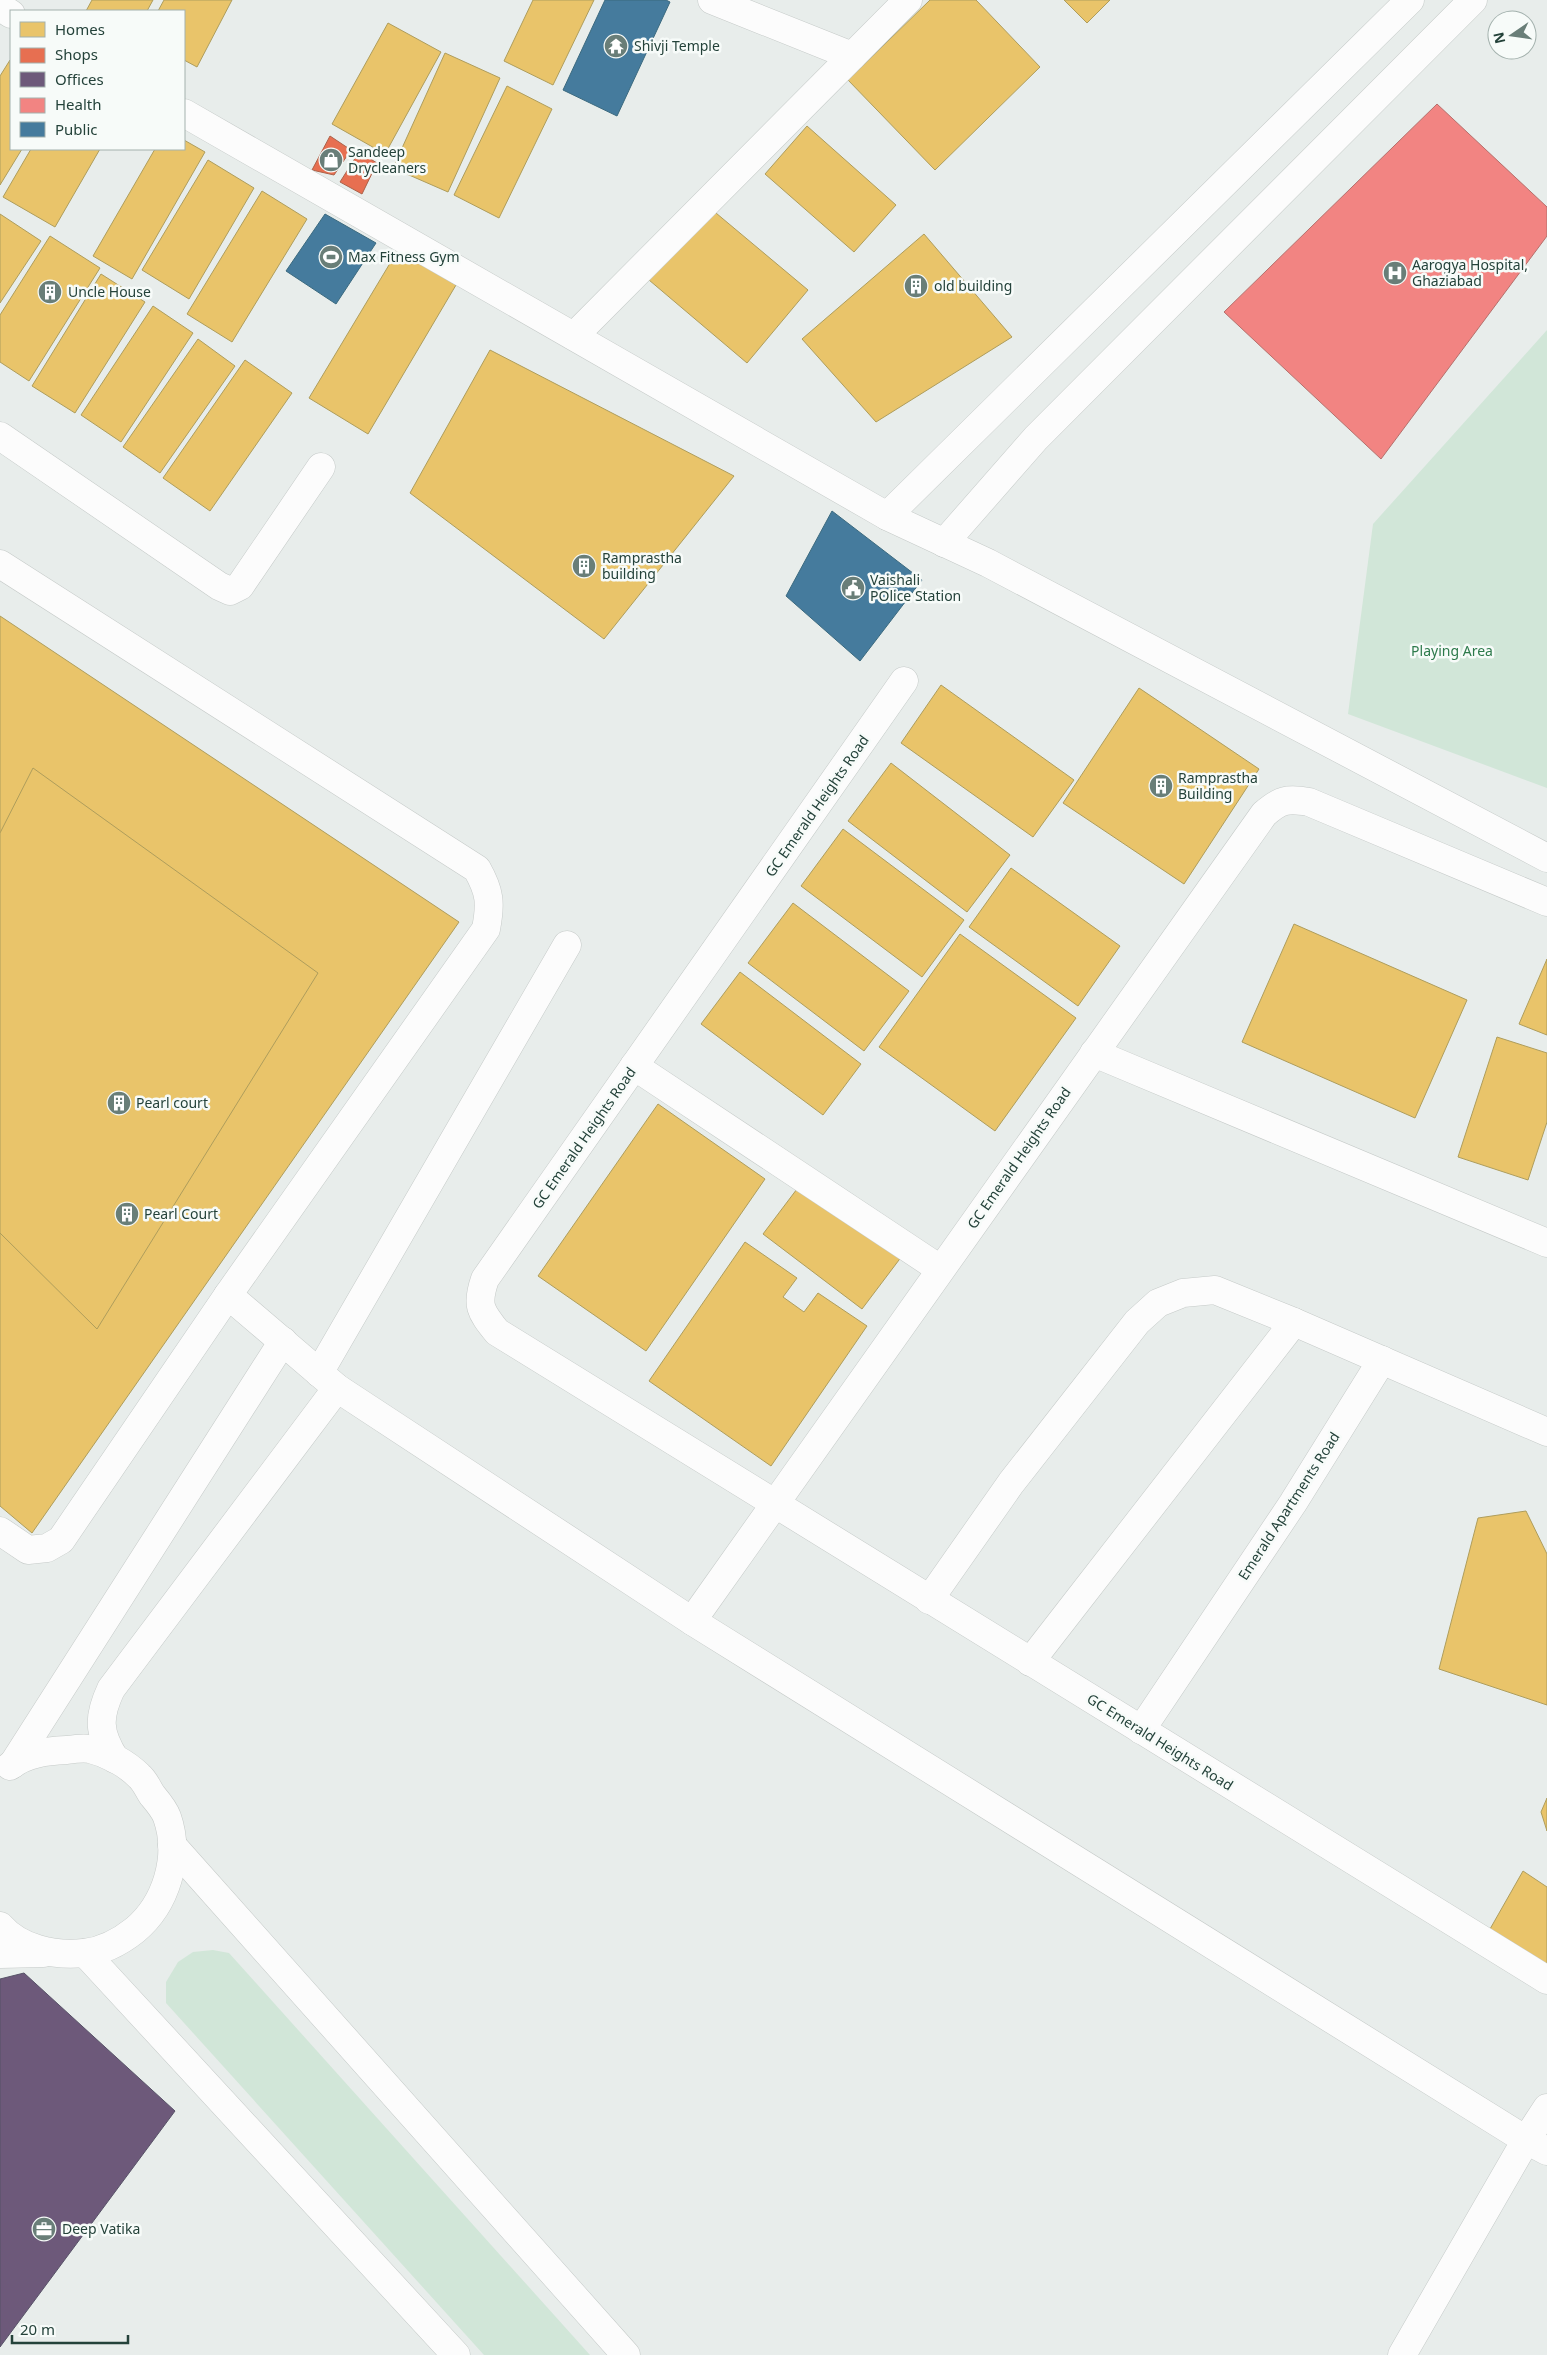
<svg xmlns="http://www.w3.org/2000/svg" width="1547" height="2355" font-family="'Noto Sans',sans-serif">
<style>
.green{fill:#d1e6d8}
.homes{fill:#e9c46a;stroke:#ae9d5c}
.shops{fill:#e76f51;stroke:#ac624a}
.offices{fill:#6d597a;stroke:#575267}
.health{fill:#f28482;stroke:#b4706c}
.public{fill:#457b9d;stroke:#3b6a7f}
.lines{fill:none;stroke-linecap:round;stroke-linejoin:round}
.minor-casing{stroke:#c5cac8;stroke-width:29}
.minor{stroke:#fcfcfc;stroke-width:28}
.labels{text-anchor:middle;stroke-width:5;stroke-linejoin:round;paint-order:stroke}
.poi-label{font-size:14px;fill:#24423a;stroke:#f7fbf9;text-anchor:start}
.park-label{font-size:14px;fill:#2d7a4b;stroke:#f7fbf9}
.street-label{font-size:14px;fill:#24423a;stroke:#f7fbf9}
</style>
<rect width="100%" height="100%" fill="#e8edeb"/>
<!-- green -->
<g class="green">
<path d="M1547,330v458l-199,-74 25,-190z"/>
<path d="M213,1950l16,3 361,402h-106l-318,-352v-21l12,-20 15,-10z"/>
</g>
<!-- homes -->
<g class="homes">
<path d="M92,0h61l-6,11h-61z"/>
<path d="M164,0h68l-35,67 -13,-7v-49h-26z"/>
<path d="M533,0h61l-41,85 -49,-24z"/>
<path d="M930,0h46l64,67 -105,103 -87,-90z"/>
<path d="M1064,0h46l-23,23z"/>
<path d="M388,23l53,29 -56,102 -53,-30z"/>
<path d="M445,53l55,25 -52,114 -55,-24z"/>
<path d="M10,60l1,89h11l-22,36v-109z"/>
<path d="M507,86l45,23 -53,109 -45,-23z"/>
<path d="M807,126l89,79 -42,47 -89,-78z"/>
<path d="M184,140l21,12 -73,127 -39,-23 62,-107h29z"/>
<path d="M31,149h69l-45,78 -52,-30z"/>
<path d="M208,160l46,28 -65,111 -47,-29z"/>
<path d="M262,191l45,28 -75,123 -45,-28z"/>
<path d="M710,208l98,82 -61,73 -98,-83z"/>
<path d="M0,214l41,27 -41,62z"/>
<path d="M924,234l88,103 -136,85 -74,-83z"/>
<path d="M50,236l50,32 -71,113 -29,-19v-47z"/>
<path d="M398,250l58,35 -88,149 -59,-36z"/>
<path d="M101,274l44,28 -70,111 -43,-27z"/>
<path d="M153,306l40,27 -72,109 -40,-27z"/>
<path d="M198,339l37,27 -75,107 -37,-26z"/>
<path d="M490,350l244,126 -130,163 -194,-146z"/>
<path d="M245,360l47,33 -82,118 -47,-33z"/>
<path d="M0,616l459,306 -427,611 -32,-27z"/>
<path d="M941,685l133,95 -41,57 -132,-94z"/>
<path d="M1139,688l120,81 -75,115 -121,-81z"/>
<path d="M891,763l119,92 -43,57 -119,-91z"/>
<path d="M33,768l285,205 -221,356 -97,-96v-400z"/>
<path d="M843,829l121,91 -42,57 -121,-91z"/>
<path d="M1011,868l109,78 -42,60 -109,-79z"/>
<path d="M793,903l116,88 -45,60 -116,-88z"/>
<path d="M1294,924l173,76 -52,118 -173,-76z"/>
<path d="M960,934l116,84 -81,113 -116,-84z"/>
<path d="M1547,959v76l-28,-11z"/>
<path d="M740,972l121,92 -38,51 -122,-91z"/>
<path d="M1497,1037l50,16v69l-19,58 -70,-23z"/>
<path d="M658,1104l107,75 -119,172 -108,-75z"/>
<path d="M803,1181l99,75 -40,53 -99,-75z"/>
<path d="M745,1242l52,36 -14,19 21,15 14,-19 49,33 -96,140 -122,-85z"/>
<path d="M1526,1511l21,43v151l-108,-36 39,-151z"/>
<path d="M1547,1798v33l-6,-19z"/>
<path d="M1523,1871l24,16v79l-57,-37z"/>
</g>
<!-- shops -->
<g class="shops">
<path d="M330,136l21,14 -17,25 -22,-5z"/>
<path d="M359,152l18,11 -15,31 -22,-12z"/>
</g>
<!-- offices -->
<path class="offices" d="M24,1973l151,138 -175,236v-368z"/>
<!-- health -->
<path class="health" d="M1437,104l110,103v29l-166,223 -157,-147z"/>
<!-- public -->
<g class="public">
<path d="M605,0h61l4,2 -53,114 -54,-26z"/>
<path d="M325,214l51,29 -40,61 -50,-33z"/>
<path d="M832,511l90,69 -62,81 -74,-65z"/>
</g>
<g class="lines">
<!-- minor casing -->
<g class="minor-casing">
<g id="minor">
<path d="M712,0l140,56"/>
<path d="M0,7l11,7"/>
<path d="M184,113l703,403 101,47 559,295"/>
<path d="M574,336l334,-336"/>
<path d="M0,436l219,150 11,5 10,-5 81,-119"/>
<path d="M887,516l523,-516"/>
<path d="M944,543l92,-105 437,-438"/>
<path d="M0,564l477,305c13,23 14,34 9,60l-258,366 -167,245 -14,8 -19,2 -28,-19"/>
<path d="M904,681l-419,598c-9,26 -5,32 12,53l1050,648"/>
<path d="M1094,1053l453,190"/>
<path d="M634,1066l306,203"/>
<path d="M228,1295l109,93 355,233 834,519 21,11"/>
<path d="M319,1373l248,-428"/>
<path d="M929,1600l82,-117 126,-161 21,-19 25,-10 32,-3 79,32 253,110"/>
<path d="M692,1621l572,-807c16,-14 23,-16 45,-12l238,100"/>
<path d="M1030,1662l264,-340"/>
<path d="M1141,1730l152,-227 89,-143"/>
<path d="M115,1759c-17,-27 -17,-42 -4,-70l226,-301"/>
<path d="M13,1764l270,-423"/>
<path d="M172,1845l454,510"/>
<path d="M0,1926c20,23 54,30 84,27 18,-2 36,-11 51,-23 31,-26 46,-73 32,-113 -3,-8 -10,-16 -15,-22 -4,-6 -7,-14 -13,-19 -13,-13 -32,-23 -49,-27 -7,-1 -16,0 -23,1 -20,1 -41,3 -57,16"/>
<path d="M85,1953l371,402"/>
<path d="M0,1954l43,-1"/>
<path d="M1402,2355l124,-215 21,-32"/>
</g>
</g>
<!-- minor -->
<use href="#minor" class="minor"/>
</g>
<!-- icons -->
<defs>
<g id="temple-disc" transform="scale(1.25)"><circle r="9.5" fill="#697e78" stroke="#f7fbf9"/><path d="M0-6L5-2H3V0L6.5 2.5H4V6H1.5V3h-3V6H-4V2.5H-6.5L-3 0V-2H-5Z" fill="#fff"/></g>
<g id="shop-disc" transform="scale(1.25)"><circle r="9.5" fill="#697e78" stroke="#f7fbf9"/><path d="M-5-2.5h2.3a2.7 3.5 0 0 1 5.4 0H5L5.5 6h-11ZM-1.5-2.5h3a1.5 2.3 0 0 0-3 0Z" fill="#fff"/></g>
<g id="stadium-disc" transform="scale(1.25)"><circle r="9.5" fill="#697e78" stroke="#f7fbf9"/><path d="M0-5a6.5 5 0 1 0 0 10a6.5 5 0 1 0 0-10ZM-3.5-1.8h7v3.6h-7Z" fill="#fff"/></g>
<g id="hospital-disc" transform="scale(1.25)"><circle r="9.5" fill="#697e78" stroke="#f7fbf9"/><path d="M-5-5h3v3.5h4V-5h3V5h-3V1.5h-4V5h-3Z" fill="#fff"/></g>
<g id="building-disc" transform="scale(1.25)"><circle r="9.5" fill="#697e78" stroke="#f7fbf9"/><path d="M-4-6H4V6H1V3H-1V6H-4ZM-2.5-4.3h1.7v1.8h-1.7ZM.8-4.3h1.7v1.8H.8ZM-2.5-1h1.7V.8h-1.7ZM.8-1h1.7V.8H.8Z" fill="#fff"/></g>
<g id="civic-disc" transform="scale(1.25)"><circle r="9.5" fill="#697e78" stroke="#f7fbf9"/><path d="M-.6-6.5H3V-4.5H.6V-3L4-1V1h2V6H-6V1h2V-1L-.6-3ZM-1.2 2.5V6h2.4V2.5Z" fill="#fff"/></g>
<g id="office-disc" transform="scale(1.25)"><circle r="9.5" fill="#697e78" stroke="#f7fbf9"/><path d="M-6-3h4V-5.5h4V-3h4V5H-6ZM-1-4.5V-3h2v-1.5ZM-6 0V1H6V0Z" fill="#fff"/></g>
</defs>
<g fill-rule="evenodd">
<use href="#temple-disc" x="616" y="46"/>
<use href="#shop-disc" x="331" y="160"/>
<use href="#stadium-disc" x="331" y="257"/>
<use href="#hospital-disc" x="1395" y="273"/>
<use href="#building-disc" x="916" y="286"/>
<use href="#building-disc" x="50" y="292"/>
<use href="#building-disc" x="584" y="566"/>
<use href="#civic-disc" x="853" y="588"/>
<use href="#building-disc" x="1161" y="786"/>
<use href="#building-disc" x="119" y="1103"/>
<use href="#building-disc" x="127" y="1214"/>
<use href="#office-disc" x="44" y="2229"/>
</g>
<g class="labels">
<!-- poi labels -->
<g class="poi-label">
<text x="634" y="51">Shivji Temple</text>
<text x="348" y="157">Sandeep<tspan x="348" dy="16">Drycleaners</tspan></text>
<text x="348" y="262">Max Fitness Gym</text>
<text x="1412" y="270">Aarogya Hospital,<tspan x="1412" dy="16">Ghaziabad</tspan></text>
<text x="934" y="291">old building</text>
<text x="68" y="297">Uncle House</text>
<text x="602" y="563">Ramprastha<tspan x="602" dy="16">building</tspan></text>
<text x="870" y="585">Vaishali<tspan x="870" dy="16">POlice Station</tspan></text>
<text x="1178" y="783">Ramprastha<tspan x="1178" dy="16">Building</tspan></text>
<text x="136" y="1108">Pearl court</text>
<text x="144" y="1219">Pearl Court</text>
<text x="62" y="2234">Deep Vatika</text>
</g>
<!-- park labels -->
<g class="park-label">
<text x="1452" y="656">Playing Area</text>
</g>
<!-- street labels -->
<g class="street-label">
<text transform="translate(817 806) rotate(-55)" y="5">GC Emerald Heights Road</text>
<text transform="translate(584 1138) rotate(-55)" y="5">GC Emerald Heights Road</text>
<text transform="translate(1019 1158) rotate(-55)" y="5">GC Emerald Heights Road</text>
<text transform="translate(1289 1506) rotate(-57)" y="5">Emerald Apartments Road</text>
<text transform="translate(1160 1742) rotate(32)" y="5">GC Emerald Heights Road</text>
</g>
</g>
<!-- legend -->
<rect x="10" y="10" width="175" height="140" fill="#f7fbf9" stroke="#a3b1ad"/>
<rect x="20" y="22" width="25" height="15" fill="#e9c46a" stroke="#a3b1ad"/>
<text x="55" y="35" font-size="15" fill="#24423a">Homes</text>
<rect x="20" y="48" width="25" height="15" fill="#e76f51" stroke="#a3b1ad"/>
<text x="55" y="60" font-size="15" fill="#24423a">Shops</text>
<rect x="20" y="72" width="25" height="15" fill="#6d597a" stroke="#a3b1ad"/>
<text x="55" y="85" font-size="15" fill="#24423a">Offices</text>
<rect x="20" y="98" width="25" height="15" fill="#f28482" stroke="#a3b1ad"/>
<text x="55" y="110" font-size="15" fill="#24423a">Health</text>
<rect x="20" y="122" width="25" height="15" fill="#457b9d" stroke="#a3b1ad"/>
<text x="55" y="135" font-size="15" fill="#24423a">Public</text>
<!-- north arrow -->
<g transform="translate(1512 35) rotate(257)"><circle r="24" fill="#f7fbf9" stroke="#a3b1ad"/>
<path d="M0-4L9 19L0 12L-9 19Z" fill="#697e78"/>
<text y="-8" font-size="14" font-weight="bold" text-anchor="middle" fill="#24423a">N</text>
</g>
<!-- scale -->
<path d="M12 2335v8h116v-8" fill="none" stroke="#24423a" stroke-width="2.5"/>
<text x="20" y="2335" font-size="15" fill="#24423a" stroke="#f7fbf9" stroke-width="4" paint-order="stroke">20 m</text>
</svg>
